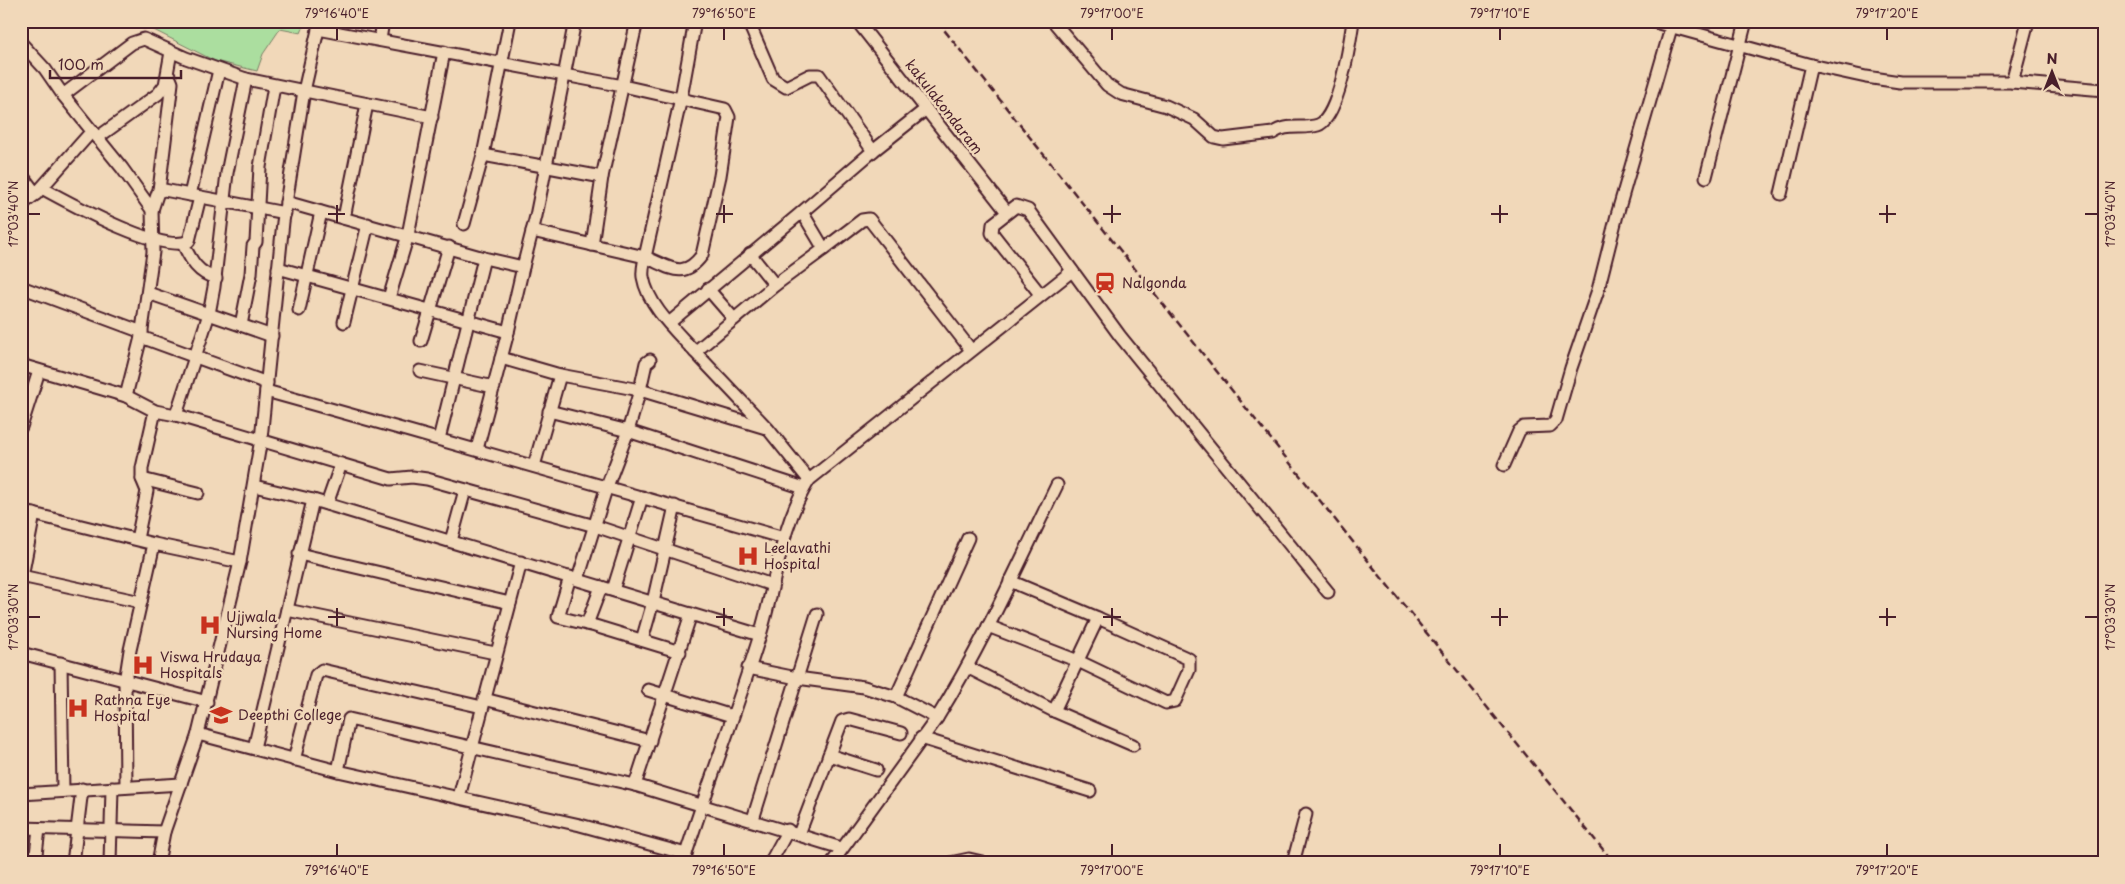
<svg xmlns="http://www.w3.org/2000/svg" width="2125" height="884" font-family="'Playpen Sans',sans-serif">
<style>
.green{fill:#abde9f;stroke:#7a7e65}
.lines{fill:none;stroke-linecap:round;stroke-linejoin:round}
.minor-casing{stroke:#4a1f2b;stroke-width:15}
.minor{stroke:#f1d8b9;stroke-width:11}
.rail{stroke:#4a1f2b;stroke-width:2.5;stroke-dasharray:8 4;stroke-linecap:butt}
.ticks{fill:none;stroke:#4a1f2b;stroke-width:2}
.labels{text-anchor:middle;stroke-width:5;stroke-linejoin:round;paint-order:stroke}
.street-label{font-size:14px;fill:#4a1f2b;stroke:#f1d8b9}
.poi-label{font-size:14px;fill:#4a1f2b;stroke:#f1d8b9;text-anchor:start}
.neatline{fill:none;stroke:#4a1f2b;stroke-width:2}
.ticks-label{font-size:12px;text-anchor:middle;fill:#4a1f2b}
</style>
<rect width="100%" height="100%" fill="#f1d8b9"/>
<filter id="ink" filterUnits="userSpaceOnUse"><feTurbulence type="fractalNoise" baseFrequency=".02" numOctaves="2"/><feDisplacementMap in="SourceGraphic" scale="10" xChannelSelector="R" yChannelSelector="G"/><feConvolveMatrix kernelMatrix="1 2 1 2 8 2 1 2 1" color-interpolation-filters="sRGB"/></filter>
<g filter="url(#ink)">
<!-- green -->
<path class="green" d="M143,21h163l-5,12 -21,-4 -17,25 -6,17 -42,-10 -71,-36z"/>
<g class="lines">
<!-- minor casing -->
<g class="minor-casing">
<g id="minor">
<path d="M748,21l25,58 13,8 24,-12h9l54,76 -71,61 22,37 -49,36 -80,67 73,77 41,51"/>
<path d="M857,21l150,191"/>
<path d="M1053,21l54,64 14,9 45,12 28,13 20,18 9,2 50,-6c14,-10 30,-3 45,-8 21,-7 32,-83 35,-104"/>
<path d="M1651,21l160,44 55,12 34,5h112l92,8"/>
<path d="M318,29l305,57 102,23 4,8 -9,59 -18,79c-19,26 -32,12 -57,2 -1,6 -3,13 -2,20 5,29 33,54 52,75"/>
<path d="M380,40l3,-19"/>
<path d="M21,43l24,26 18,26 69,-52 12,-4 42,19 60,21 186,38"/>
<path d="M246,79l-19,94 -13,114 -5,27 -33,101 215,64 21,-2 15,2 168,47 177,59"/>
<path d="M2012,82l16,-61"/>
<path d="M92,131l30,37 30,42 1,42 -12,85 126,46"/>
<path d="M97,138l61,-44 7,-9 6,-33"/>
<path d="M873,151l53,-42"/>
<path d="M483,155l119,22 35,-156"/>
<path d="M21,174l15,20 56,-63 -29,-36"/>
<path d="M1706,177l40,-156"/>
<path d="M42,188c26,14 120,67 147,53l11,-44"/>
<path d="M159,190l13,-107 -3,-7"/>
<path d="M1781,194l30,-129"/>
<path d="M190,195l29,-125"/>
<path d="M286,202l198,56 39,9 13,-51 39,-195"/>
<path d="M21,205l15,-11"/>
<path d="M152,210l6,-18 6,-2 121,23"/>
<path d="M344,218l23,-114"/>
<path d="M464,224l19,-69 27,-134"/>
<path d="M532,231l113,26 36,-159 14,-77"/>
<path d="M183,244c8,16 14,29 33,34"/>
<path d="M592,245l10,-68"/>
<path d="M824,249l38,-29 7,-1 102,131"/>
<path d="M750,254l25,31"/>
<path d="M278,268l230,64 -31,117"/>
<path d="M21,287l121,45"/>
<path d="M708,289l26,30"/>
<path d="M148,293l124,43"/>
<path d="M1040,294l-48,-61 1,-9 23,-18 12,4 92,126 208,256"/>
<path d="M389,298l19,-63 36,-183"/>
<path d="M299,310l22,-98"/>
<path d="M344,322l24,-98"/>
<path d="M669,323l133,-111"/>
<path d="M241,325l10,-51 2,-28 3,-4 4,-75 14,-81"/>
<path d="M508,332l15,-65"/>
<path d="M421,341l28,-94"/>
<path d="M501,358l59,17 80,15 6,-27 4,-3"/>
<path d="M21,365l105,31 29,15 21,4"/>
<path d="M420,371l74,16"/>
<path d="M266,391c173,48 346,97 518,147"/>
<path d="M126,396l15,-59"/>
<path d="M549,411l79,20 12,-41 126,38"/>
<path d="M21,427l18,-56"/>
<path d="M439,439l45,-181"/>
<path d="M1504,465l15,-34 5,-4 26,-1 6,-6 15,-52 27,-78 19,-75 56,-194"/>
<path d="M534,466l26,-91"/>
<path d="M142,479l56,14"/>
<path d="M254,486l59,14 447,135"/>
<path d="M327,504l14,-40"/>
<path d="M21,511l133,33 86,18"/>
<path d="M137,539l10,-48 -5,-12v-11l13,-57"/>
<path d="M451,541l14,-51"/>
<path d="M299,554l211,49"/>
<path d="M21,576l120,26"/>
<path d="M570,577l-12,40 37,9 85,26"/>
<path d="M578,579l28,-90 22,-58 176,57"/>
<path d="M1010,581l88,37"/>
<path d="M21,582l13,-68"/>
<path d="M613,590l29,-93"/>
<path d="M287,610l208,43"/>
<path d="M587,624l14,-37"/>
<path d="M988,626l90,35 88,42 9,-2 14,-31v-11l-91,-41 -44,93"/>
<path d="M642,640l11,-38 22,-96"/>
<path d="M21,653l186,49"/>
<path d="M61,663l2,128"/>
<path d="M967,667l87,44 79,34"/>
<path d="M748,668l49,10 67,9 32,10 41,21"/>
<path d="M648,690l84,26"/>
<path d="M896,697l72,-159"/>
<path d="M484,699l166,42"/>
<path d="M198,734l140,37 242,54 106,29"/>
<path d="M921,738l169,53"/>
<path d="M254,748l59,-248"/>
<path d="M829,755l47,15"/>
<path d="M294,760l22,-85 6,-5 160,37"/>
<path d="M338,771l11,-52 286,66 206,63"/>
<path d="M635,785l56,-171"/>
<path d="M126,787l-1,-105 5,-32 24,-106"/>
<path d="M21,794l160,-10"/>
<path d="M459,797l62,-235"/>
<path d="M753,819l64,-205"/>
<path d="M21,828l143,4"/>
<path d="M799,834l43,-113 7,-2 52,14"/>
<path d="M35,863l4,-34"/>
<path d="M73,863l9,-74"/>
<path d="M110,863l2,-75"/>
<path d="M158,863l6,-31 34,-98 42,-172 21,-123 22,-217 21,-131 16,-70"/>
<path d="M683,863c24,-76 53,-151 77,-228 16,-52 20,-108 49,-155l263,-209"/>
<path d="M770,863l18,-33"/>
<path d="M832,863l105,-145c46,-74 82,-155 120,-233"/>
<path d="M950,863l19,-4 13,3"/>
<path d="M1293,863l13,-49"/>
</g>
</g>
<!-- minor -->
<use href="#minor" class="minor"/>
<!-- rail -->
<path class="rail" d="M937,21l448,561 229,281"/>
</g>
</g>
<!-- ticks -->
<path class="ticks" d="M337,28v12M724,28v12M1112,28v12M1500,28v12M1887,28v12M337,205v18M724,205v18M1112,205v18M1500,205v18M1887,205v18M28,214h12M328,214h17M716,214h17M1103,214h18M1491,214h17M1879,214h17M2085,214h13M337,608v18M724,608v18M1112,608v18M1500,608v18M1887,608v18M28,617h12M328,617h17M716,617h17M1103,617h18M1491,617h17M1879,617h17M2085,617h13M337,844v12M724,844v12M1112,844v12M1500,844v12M1887,844v12"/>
<!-- icons -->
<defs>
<g id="station-bare" transform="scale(1.725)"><path d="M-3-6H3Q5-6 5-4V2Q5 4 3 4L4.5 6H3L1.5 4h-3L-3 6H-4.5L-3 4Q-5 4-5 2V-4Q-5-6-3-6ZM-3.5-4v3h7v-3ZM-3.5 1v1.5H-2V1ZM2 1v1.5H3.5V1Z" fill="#c8321e" stroke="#f1d8b9" stroke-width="2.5" paint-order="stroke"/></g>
<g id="hospital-bare" transform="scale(1.725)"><path d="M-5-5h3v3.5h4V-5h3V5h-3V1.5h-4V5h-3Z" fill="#c8321e" stroke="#f1d8b9" stroke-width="2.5" paint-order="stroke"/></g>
<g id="university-bare" transform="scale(1.725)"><path d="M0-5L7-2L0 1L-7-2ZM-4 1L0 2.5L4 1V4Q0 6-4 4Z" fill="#c8321e" stroke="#f1d8b9" stroke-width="2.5" paint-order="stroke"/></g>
</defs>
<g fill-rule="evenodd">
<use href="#station-bare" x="1105" y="283"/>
<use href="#hospital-bare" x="748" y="556"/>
<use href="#hospital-bare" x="210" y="625"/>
<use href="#hospital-bare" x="143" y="665"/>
<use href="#hospital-bare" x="78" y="708"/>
<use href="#university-bare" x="221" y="715"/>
</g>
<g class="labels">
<!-- street labels -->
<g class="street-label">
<text transform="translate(944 107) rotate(52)" y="5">kakulakondaram</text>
</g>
<!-- poi labels -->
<g class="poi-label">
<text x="1122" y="288">Nalgonda</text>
<text x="764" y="553">Leelavathi<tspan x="764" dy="16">Hospital</tspan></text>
<text x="226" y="622">Ujjwala<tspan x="226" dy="16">Nursing Home</tspan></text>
<text x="160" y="662">Viswa Hrudaya<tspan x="160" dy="16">Hospitals</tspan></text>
<text x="94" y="705">Rathna Eye<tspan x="94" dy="16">Hospital</tspan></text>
<text x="238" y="720">Deepthi College</text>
</g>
</g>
<!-- margin -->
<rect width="2125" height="884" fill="none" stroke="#f1d8b9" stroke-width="55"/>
<!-- north arrow -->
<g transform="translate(2052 72)" stroke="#f1d8b9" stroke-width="4" paint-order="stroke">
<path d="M0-4L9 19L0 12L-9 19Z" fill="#4a1f2b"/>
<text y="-8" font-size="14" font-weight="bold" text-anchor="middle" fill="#4a1f2b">N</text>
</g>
<!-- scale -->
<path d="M50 70v8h131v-8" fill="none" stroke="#4a1f2b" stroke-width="2.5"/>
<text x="58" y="70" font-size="15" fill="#4a1f2b" stroke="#f1d8b9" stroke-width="4" paint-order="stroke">100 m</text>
<rect x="28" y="28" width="2070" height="828" class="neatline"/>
<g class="ticks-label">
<text x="337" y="18">79°16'40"E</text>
<text x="724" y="18">79°16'50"E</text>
<text x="1112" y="18">79°17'00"E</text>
<text x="1500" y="18">79°17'10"E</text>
<text x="1887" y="18">79°17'20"E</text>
<text transform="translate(14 214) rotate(-90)" y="4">17°03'40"N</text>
<text transform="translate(2111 214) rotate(-90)" y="4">17°03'40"N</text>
<text transform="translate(14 617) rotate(-90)" y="4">17°03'30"N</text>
<text transform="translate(2111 617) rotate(-90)" y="4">17°03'30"N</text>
<text x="337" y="875">79°16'40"E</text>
<text x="724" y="875">79°16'50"E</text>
<text x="1112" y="875">79°17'00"E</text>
<text x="1500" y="875">79°17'10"E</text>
<text x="1887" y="875">79°17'20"E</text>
</g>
</svg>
